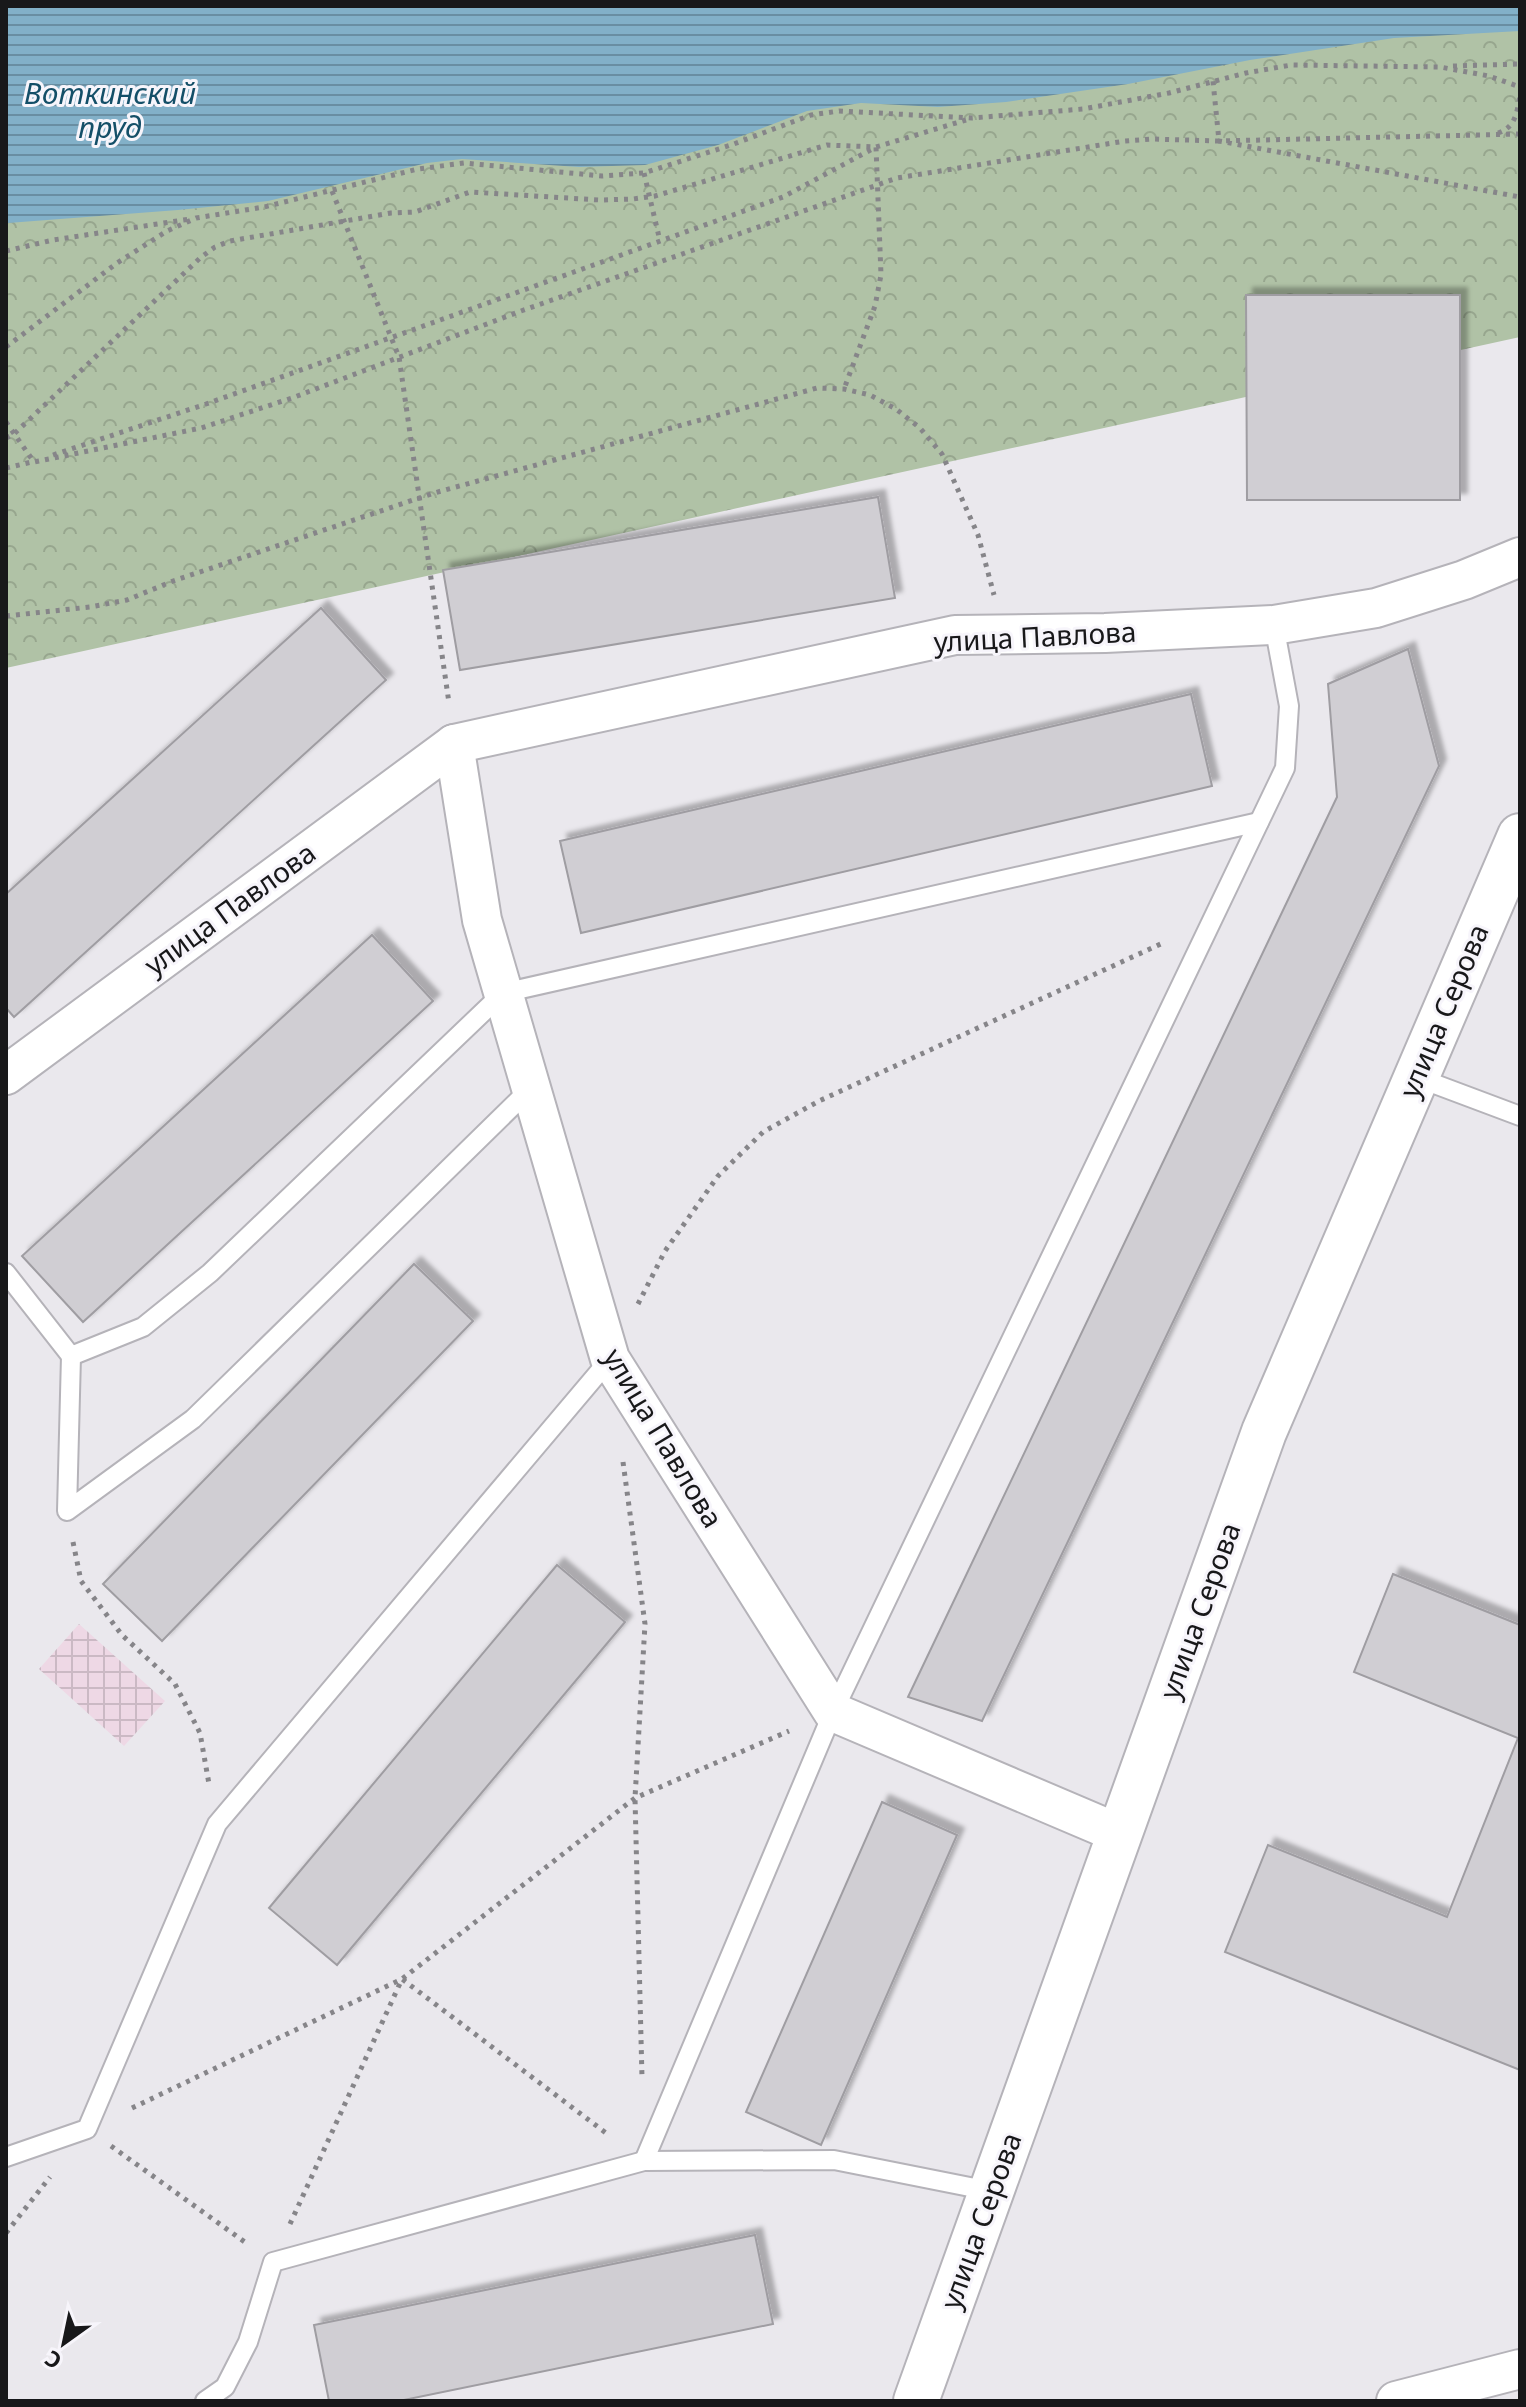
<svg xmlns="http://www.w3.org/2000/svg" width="1526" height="2407" font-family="'Noto Sans',sans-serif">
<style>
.industrial{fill:url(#industrial-grid)}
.park{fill:url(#park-crowns)}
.water{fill:url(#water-rules)}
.building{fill:#d0ced3;stroke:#9f9da2;stroke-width:2;filter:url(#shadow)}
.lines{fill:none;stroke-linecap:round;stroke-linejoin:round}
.lane-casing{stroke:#b5b3b9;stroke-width:22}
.street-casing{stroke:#b5b3b9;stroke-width:42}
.secondary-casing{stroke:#b5b3b9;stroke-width:48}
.path{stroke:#868589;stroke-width:5;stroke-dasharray:4 6;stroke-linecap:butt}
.lane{stroke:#fff;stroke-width:18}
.street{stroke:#fff;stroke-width:38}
.secondary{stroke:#fff;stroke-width:44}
.labels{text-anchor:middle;stroke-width:6;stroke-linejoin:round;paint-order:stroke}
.street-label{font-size:28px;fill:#18181a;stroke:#f7f5fb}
.water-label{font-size:30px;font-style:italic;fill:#144f68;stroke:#f7f5fb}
</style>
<defs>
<pattern id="industrial-grid" width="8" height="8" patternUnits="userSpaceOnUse" patternTransform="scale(2)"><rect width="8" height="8" fill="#eed8e5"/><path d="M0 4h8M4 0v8" fill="none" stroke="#cbb9c4"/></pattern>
<pattern id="park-crowns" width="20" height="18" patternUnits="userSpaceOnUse" patternTransform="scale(2)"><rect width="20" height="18" fill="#b0c2a6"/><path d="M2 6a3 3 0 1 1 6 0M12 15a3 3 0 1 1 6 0" fill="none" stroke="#97a68e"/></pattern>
<pattern id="water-rules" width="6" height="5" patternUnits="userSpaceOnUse" patternTransform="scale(2)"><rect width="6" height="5" fill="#82b0c8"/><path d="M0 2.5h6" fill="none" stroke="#698ea2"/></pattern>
<filter id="shadow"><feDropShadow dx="7" dy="-7" stdDeviation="2" flood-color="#0004"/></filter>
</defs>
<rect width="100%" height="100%" fill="#eae8ed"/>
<!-- industrial -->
<path class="industrial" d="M79,1624l86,77 -41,45 -85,-77z"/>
<!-- park -->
<path class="park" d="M6,6h1514v331l-1514,331z"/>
<!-- water -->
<path class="water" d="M6,6h1514v25l-126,7 -144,22 -122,24 -122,18 -68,5 -77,-4 -54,8 -89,34 -73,20 -66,2 -117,-8 -35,4 -159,38 -90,9 -170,13 -2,-8z"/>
<!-- building -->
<g class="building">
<path d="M1246,295h214v205h-213z"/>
<path d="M878,497l17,101 -435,72 -17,-100z"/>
<path d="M321,608l65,72 -372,337 -8,-9v-114z"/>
<path d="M1408,649l31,117 -457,955 -74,-24 429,-900 -9,-113z"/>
<path d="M1191,694l21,92 -631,147 -21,-92z"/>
<path d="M372,935l61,66 -350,321 -61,-66z"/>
<path d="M414,1264l59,57 -311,320 -59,-57z"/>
<path d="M557,1565l68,57 -288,343 -68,-57z"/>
<path d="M1393,1574l127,51v445l-295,-118 43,-107 179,72 71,-179 -164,-66z"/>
<path d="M882,1802l75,33 -136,310 -75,-33z"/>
<path d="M755,2235l18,89 -374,77h-70l-15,-76z"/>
</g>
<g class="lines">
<!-- lane casing -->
<g class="lane-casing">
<g id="lane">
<path d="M1416,1077l104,39"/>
<path d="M6,1273l65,83 72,-29 67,-54 293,-280 756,-171"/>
<path d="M71,1356l-4,155 126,-92 338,-331"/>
<path d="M6,2157l81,-28 130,-305 393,-465"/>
<path d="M644,2161l189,-449 452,-944 4,-62 -15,-81"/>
<path d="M205,2401l20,-14 23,-45 25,-80 371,-101 190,-1 156,31"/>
</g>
</g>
<!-- street casing -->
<g class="street-casing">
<g id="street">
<path d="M454,744l28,176 128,439 223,353 287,122"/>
<path d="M6,1075l448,-331 501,-109 150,-2 169,-8 102,-17 88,-28 56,-23"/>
<path d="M1396,2401l124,-32"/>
</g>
</g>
<!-- secondary casing -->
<g class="secondary-casing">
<path id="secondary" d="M916,2401l348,-969 256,-596"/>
</g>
<!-- path -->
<g class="path">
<path d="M1453,66l67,-2"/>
<path d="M1498,133c18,-6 19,-21 22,-38"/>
<path d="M1520,134l-301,7 301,56"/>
<path d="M644,173l16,68"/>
<path d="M332,191l67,166 50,346"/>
<path d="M6,251l47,-11 137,-21"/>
<path d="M6,347l111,-84 50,-32 29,-13 68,-11 154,-38 46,-6 138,13 42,-3 87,-28 80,-30 28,-4 133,7 111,-9 86,-16 77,-20 45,-8 149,2 49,9 31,11"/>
<path d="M6,422l28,40 167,-34 91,-30 229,-87 376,-133 228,-37 26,-2 68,2 -6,-60"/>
<path d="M6,438l8,-4 186,-176 15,-11 15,-6 161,-28 24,-1 55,-20 130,8 33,-1 22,-3 172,-51 49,2 5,128 -6,31 -31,83"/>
<path d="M53,455l153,-51 577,-207 93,-50 90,-27"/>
<path d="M6,468l30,-7"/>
<path d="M6,616l84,-9 37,-7 46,-19 261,-88 383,-105 27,1 26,6 26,14 24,19 22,26 36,81 16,60"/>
<path d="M638,1304l27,-53 53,-75 45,-44 56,-31 346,-159"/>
<path d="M623,1462l22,162 -10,174 7,280"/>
<path d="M73,1542l8,39 41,54 53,49 25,49 9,51"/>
<path d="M132,2108l270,-129 233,-181 154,-67"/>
<path d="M111,2146l138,99"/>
<path d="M290,2224l112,-245 208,157"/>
<path d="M6,2233l44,-56"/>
</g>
<!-- lane -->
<use href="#lane" class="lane"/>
<!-- street -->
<use href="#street" class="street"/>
<!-- secondary -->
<use href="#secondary" class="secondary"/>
</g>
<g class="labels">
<!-- street labels -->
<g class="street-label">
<text transform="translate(1035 637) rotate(-3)" y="10">улица Павлова</text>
<text transform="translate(230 909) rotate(-36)" y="10">улица Павлова</text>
<text transform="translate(1444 1011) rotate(-67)" y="10">улица Серова</text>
<text transform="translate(663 1438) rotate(59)" y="10">улица Павлова</text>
<text transform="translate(1200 1611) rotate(-70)" y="10">улица Серова</text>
<text transform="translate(981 2221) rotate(-70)" y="10">улица Серова</text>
</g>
<!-- water labels -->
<g class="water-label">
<text x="110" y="104">Воткинский<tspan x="110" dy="34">пруд</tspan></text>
</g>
</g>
<!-- border -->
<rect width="1526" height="2407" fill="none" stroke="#18181a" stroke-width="16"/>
<!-- north arrow -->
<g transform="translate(64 2343) rotate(213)" stroke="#f7f5fb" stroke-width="6" paint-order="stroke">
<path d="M0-6L14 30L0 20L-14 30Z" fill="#18181a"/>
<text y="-12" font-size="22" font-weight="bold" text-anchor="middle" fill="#18181a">С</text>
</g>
</svg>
